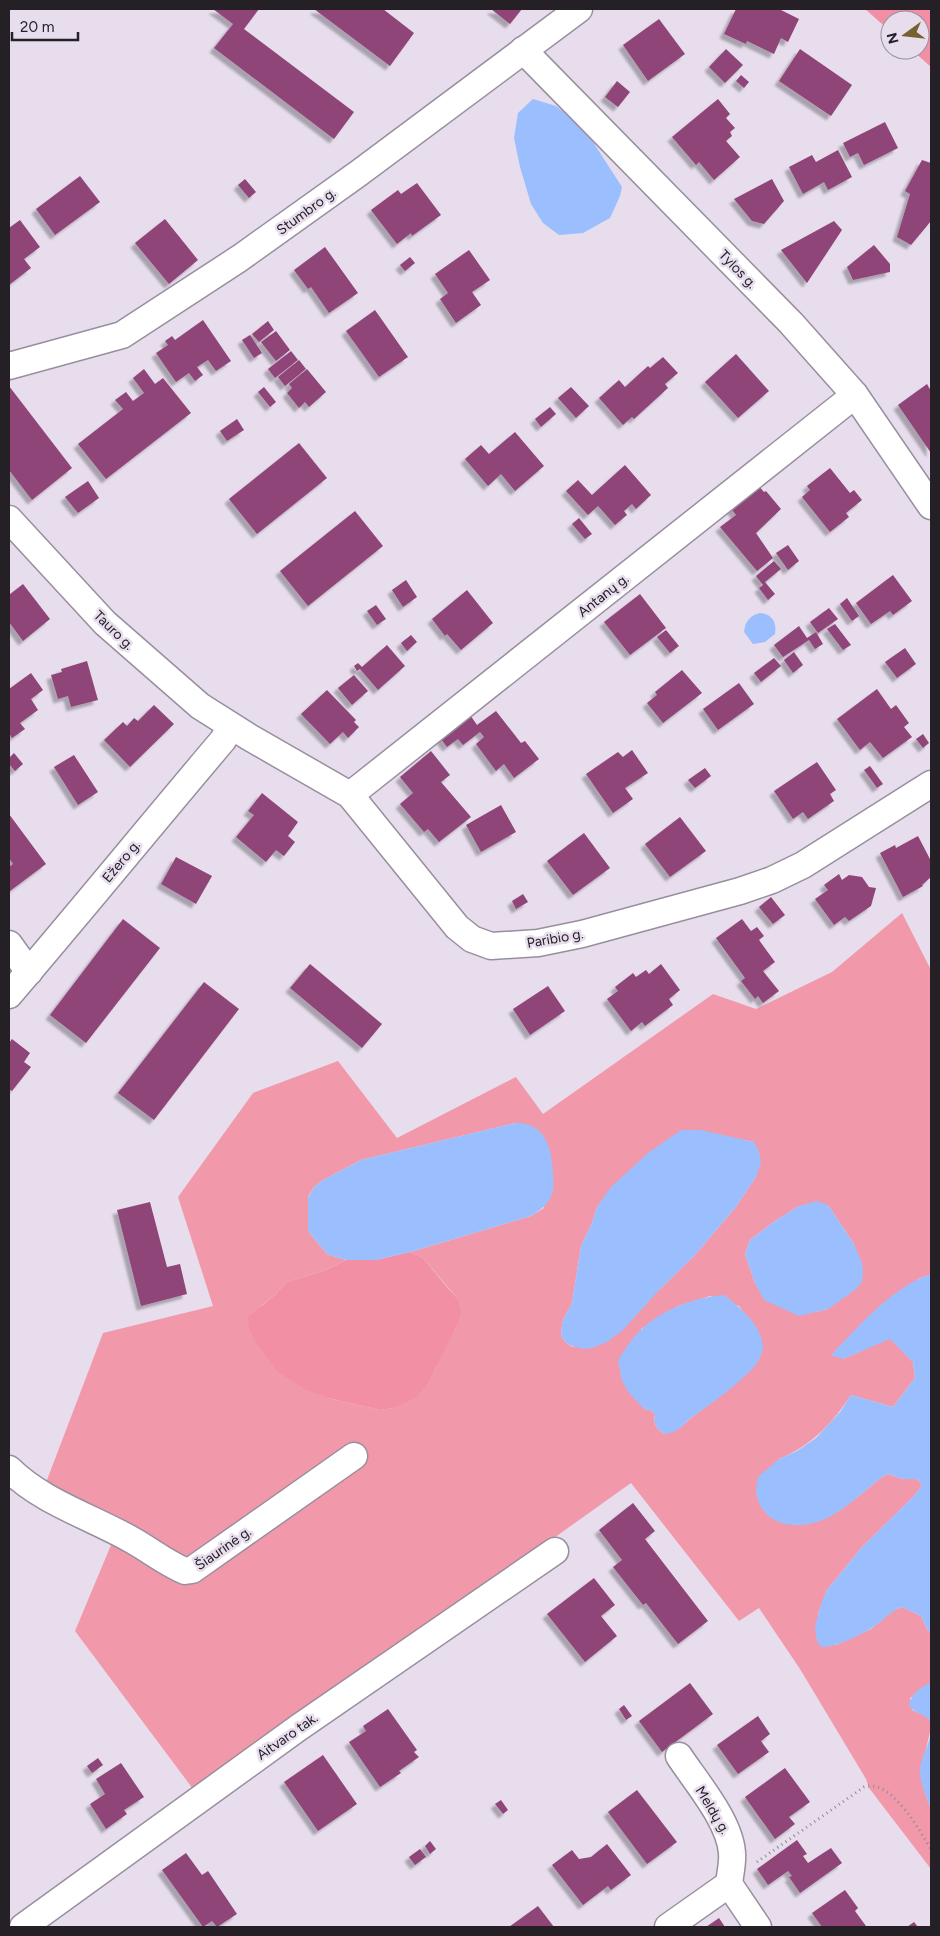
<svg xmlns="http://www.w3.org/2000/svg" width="940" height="1936" font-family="Figtree,sans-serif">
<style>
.green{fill:#f199aa;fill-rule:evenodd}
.forest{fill:#f28fa4}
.water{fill:#9bbffe}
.building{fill:#8f4478;filter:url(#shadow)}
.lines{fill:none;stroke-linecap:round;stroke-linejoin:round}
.minor-casing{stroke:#988f9e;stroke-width:29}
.path{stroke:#918a95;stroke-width:3;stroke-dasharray:1 4;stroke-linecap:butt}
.minor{stroke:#fff;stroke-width:26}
.labels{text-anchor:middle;stroke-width:5;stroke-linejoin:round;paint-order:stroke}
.street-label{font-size:14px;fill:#242026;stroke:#e7dded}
</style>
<defs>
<filter id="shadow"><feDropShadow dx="-4.5" dy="4.5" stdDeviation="1" flood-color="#0004"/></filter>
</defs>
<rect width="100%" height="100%" fill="#e7dded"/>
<!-- green -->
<path class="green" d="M902,913l29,57v304l-13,5 -75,80 47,-21 23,24 2,16 -22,29 -42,-12c-20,30 -39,50 -72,64l13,66c40,-3 60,-24 90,-48l6,-3 15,5h13l4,3 2,4 -10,12 -50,49 -35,43 -9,24 18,31 35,-16 21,-18 10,-4 19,9 6,13 4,4v49l-21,16 2,12 14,6 5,7 -1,9 -6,25 1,36 6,17v59l-62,-81 -3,-9 -66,-110 -41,-61 -20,13 -108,-138 -435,310 -121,-162 44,-105 -77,-33 61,-160 110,-27 -35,-109 75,-104 85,-32 59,77 119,-61 27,37 170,-120 43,15 76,-37zM515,1123l29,85 -13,8 -121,36 13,6 35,41 -2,29 -17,30 -4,11 -41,39 -14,2 -52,-12 -67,-92 14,-11 12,-13 39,-12 20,-10 -19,-6 -19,-23v-34l6,-10 9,-7 38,-20zM745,1140l9,2 2,35 -21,31 -41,48 -34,33 -87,58 -4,-2 -7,-7 -1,-7 2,-11 9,-17 9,-57 11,-23 5,-16 52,-54zM828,1205l26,39 -26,65 -13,3 -60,-29 -10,-29 5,-14 25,-19 24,-15zM710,1296l29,10 22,31 -5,27 -31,28 -34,26 -10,9 -17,7c-8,-6 -11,-10 -9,-20l-5,-4 -6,-1 -3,-80 37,-23z"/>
<!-- forest -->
<g class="forest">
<path d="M865,9h66v58l-19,-17h8v-30h-30v11z"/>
<path d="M410,1252l13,6 24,29 11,12 3,14 -5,15 -30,58 -11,12 -21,10 -14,2 -52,-12 -22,-8 -28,-18 -22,-29 -7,-15 -1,-11 27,-22 12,-13 39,-12 20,-10h30z"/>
</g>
<!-- water -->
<g class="water">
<path d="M533,99l23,7 28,22 38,59 -2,9 -10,22 -27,15 -24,2 -16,-12 -12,-19 -11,-37 -6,-29 4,-25z"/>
<path d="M760,613c12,1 17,9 15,21l-10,8 -12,2 -9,-12c1,-10 5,-16 16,-19z"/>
<path d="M515,1123c31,-1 37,26 38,52 0,4 1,11 0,15 -2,12 -12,20 -22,26l-121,36 -34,8h-30l-19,-6 -19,-23v-33l6,-11 9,-7 38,-20z"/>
<path d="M681,1130h20l53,12 5,9 2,12 -5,14 -21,31 -41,48 -34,33 -37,41 -16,12 -15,6 -9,1 -14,-4 -7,-7 -1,-7 2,-11 9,-17 9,-57 11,-23 5,-16 14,-20 37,-34z"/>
<path d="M817,1201l11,4 26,39 8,19 1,7 -1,12 -6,7 -28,20 -29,7 -35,-16 -9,-17 -10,-29 5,-14 25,-19 24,-15z"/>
<path d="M931,1274v359l-4,-4 -6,-13 -19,-9c-10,3 -15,10 -23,16 -12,9 -43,25 -58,24l-4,-6 -2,-14 6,-23 6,-14 35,-43 50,-49 10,-12 -2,-4 -4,-3h-13l-15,-5 -6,3c-18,14 -36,32 -57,42 -24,11 -60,9 -68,-22 -2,-5 0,-14 1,-20l21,-18 18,-8 19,-13 24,-26 11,-17 42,12 22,-29 -2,-16 -23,-23 -47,20 -12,-4c28,-29 61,-68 100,-81z"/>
<path d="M724,1295c15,11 37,30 39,50 1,6 -5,17 -8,21 -18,19 -41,36 -63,51 -6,4 -10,11 -17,14 -3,2 -7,2 -11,3 -8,-6 -11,-10 -9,-20l-5,-4 -6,-1 -15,-16 -7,-12 -4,-21c7,-10 14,-23 24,-31 21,-20 54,-32 82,-34z"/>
<path d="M931,1682v128c-4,-13 -12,-28 -11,-42 2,-14 13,-29 11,-43 -2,-12 -16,-9 -22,-20 2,-12 13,-18 22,-23z"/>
</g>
<!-- building -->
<g class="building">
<path d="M213,9h46l-15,20 110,83 -20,27 -120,-91 19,-24z"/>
<path d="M314,9h69l31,24 -24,33z"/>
<path d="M491,9h31l-12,15z"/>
<path d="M736,9h43l20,10 -11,23 -7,-4 -7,16 -27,-13 -1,3 -22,-10z"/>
<path d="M659,19l26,35 -37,27 -25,-36z"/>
<path d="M726,49l17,16 -18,18 -16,-16z"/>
<path d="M800,49l52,36 -21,31 -52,-35z"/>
<path d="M741,75l8,7 -5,6 -8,-7z"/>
<path d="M617,81l13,11 -12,15 -13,-10z"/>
<path d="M718,99l12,15 -4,4 9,10 -5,4 2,4 -6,5 14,16 -26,23 -15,-18 -3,3 -24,-28z"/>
<path d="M885,122l13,26 -34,17 -6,-12 -8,4 -7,-14z"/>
<path d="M838,150l14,27 -24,13 -4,-8 -21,12 -14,-27 23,-12 4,7z"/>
<path d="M922,160l9,3v58l-20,24 -14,-8 13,-43 -5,-3z"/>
<path d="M80,176l20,26 -45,33 -19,-26z"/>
<path d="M245,179l11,13 -7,6 -11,-13z"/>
<path d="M772,179l12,22 -20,23 -12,-3 -18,-22z"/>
<path d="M417,183l24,32 -29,21 -1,-3 -14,11 -26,-34 27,-20 3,4z"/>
<path d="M165,219l33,41 -29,24 -34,-41z"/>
<path d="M20,220l20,27 -16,12 7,9 -22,17v-57z"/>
<path d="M834,221l8,9 -35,53 -26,-33z"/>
<path d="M874,245l16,19v8l-37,8 -6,-13z"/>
<path d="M325,247l33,46 -29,20 -18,-26 -3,2 -14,-19z"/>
<path d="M469,250l21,30 -18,12 9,13 -25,18 -16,-24 8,-6 -13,-19z"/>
<path d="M410,257l5,6 -10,8 -5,-6z"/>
<path d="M375,310l33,47 -29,20 -33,-46z"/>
<path d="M203,320l28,41 -15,10 -8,-11 -11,7 6,8 -8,6 -6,-8 -13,9 -20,-29 12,-8 -3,-4 7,-5 3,4z"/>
<path d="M268,321l6,9 -15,12 -7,-8z"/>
<path d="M276,331l14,19 -14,11 -15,-19z"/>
<path d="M250,335l12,18 -8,5 -12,-18z"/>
<path d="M291,351l7,9 -23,18 -7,-9z"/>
<path d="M736,354l33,37 -31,27 -33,-36z"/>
<path d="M663,357l15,16 -13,11 3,4 -34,31 -2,-2 -9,8 -24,-27 20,-18 6,7 23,-21 2,2z"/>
<path d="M299,360l7,9 -21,17 -7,-9z"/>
<path d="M144,369l11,15 8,-6 28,35 -85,66 -28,-35 45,-35 -8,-9 11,-8 7,9 11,-8 -11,-15z"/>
<path d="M307,369l19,23 -17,15 -4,-5 -6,6 -12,-15 5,-5 -3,-4z"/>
<path d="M927,384l4,7v62l-33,-48z"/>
<path d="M9,386l63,82 -40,32 -23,-30z"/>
<path d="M264,387l12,15 -6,5 -12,-15z"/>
<path d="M571,387l18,19 -13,12 -18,-20z"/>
<path d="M550,407l6,7 -15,13 -6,-8z"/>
<path d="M237,419l7,11 -17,11 -7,-10z"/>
<path d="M515,432l29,34 -29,25 -14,-17 -13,12 -23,-27 16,-14 8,9z"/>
<path d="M299,443l28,35 -70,56 -28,-35z"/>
<path d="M625,465l26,30 -15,14 -4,-5 -8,7 3,4 -12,10 -17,-19 -10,9 -22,-24 12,-11 14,15z"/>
<path d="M830,468l20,25 4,-3 8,10 -16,13 3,4 -19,15 -28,-35 8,-7 -3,-4z"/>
<path d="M88,481l11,17 -21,15 -13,-16z"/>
<path d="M757,484l7,8 2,-1 15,18 -25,24 17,25 -16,13 -37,-44 16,-12 -7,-9z"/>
<path d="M355,511l28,35 -75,60 -28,-35z"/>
<path d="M579,518l13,16 -7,5 -13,-15z"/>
<path d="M788,545l11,16 -11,9 -12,-17z"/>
<path d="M774,561l7,8 -16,13 10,12 -7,6 -9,-12 4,-3 -7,-9z"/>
<path d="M893,575l19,26 -19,14 -3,-4 -19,13 -15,-21z"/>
<path d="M406,580l11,17 -14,10 -11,-17z"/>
<path d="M23,584l27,35 -27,22 -14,-19v-27z"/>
<path d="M467,590l26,33 -32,27 -14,-16 -2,2 -13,-17z"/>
<path d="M640,594l26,34 -36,27 -26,-33z"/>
<path d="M847,598l12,18 -7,5 -12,-17z"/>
<path d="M376,605l10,14 -9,6 -10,-14z"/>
<path d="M829,608l9,11 -20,14 -8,-11z"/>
<path d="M835,624l16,21 -8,5 -16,-21z"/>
<path d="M799,626l8,12 9,-6 7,12 -8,5 -6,-9 -26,17 -9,-12z"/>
<path d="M666,630l13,16 -9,7 -13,-16z"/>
<path d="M411,635l6,7 -10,9 -6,-8z"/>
<path d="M387,645l18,21 -27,24 -18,-21 -3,2 -3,-5 4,-3 4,4z"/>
<path d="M905,648l11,16 -19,14 -12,-16z"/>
<path d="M794,652l9,13 -10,8 -9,-13z"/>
<path d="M774,658l7,8 -20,16 -7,-9z"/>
<path d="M87,661l11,39 -27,7 -3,-11 -10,3 -7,-24 11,-3 -1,-3z"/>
<path d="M682,670l20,23 -39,30 -16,-20 10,-8 -2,-3z"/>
<path d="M31,673l12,17 -12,9 7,11 -18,13 5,6 -13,9 -3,-5v-44z"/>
<path d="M354,675l14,16 -16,14 -14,-17z"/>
<path d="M739,683l15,21 -36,26 -15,-21z"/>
<path d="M877,689l14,20 5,-4 13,18 -5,4 8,10 -29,21 -13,-16 -10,8 -23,-31z"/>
<path d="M327,690l29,30 -2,2 5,5 -11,11 -5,-6 -13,12 -29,-30z"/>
<path d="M154,705l20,19 -44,43 -26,-27 19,-18 4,4 7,-8 4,3z"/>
<path d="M496,711l25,32 4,-2 14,18 -25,19 -10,-14 -8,7 -20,-27 8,-7 -4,-5 -17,13 -5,-6 -11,8 -9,-12 30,-23 9,13z"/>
<path d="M923,734l6,9 -6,5 -7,-9z"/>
<path d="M632,750l16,23 -23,15 8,11 -20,14 -27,-39 32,-22 5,5z"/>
<path d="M431,751l19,24 -9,7 30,35 -32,25 -11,-13 -4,3 -24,-28 13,-11 -13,-16z"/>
<path d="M14,753l9,11 -8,7 -6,-7v-6z"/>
<path d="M74,755l24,37 -20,13 -24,-38z"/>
<path d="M817,762l19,28 -6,4 4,7 -26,18 -5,-7 -10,7 -19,-28z"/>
<path d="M870,766l13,18 -6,4 -13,-18z"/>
<path d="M705,768l6,8 -16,12 -7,-8z"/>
<path d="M262,793l36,29 -10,14 7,6 -11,14 -8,-6 -10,12 -30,-25 18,-22 -6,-4z"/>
<path d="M501,805l15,27 -35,20 -15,-27z"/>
<path d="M9,814l37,50 -36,27 -1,-2v-22l4,-3 -4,-6z"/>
<path d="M680,817l26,34 -36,26 -25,-33z"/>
<path d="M584,833l26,35 -37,27 -26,-34z"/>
<path d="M918,836l13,25v16l-9,8 1,1 -20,11 -23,-44 15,-8 1,3z"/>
<path d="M176,857l36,19 -16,28 -35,-20z"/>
<path d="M839,874l3,6 7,-5 13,2 7,10 7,1 -5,18 -22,15 -4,-4 -11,8 -19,-26 13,-9 -4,-5z"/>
<path d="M523,894l5,8 -12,7 -4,-8z"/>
<path d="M771,897l14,18 -12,9 -14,-17z"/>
<path d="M123,919l37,29 -74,95 -36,-28z"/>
<path d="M742,919l9,12 6,-4 7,9 -5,4 16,22 -12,9 16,20 -16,12 -5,-7 -3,3 -14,-18 4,-3 -29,-40z"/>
<path d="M310,964l72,60 -20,24 -72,-60z"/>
<path d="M661,964l19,26 -11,9 4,6 -28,21 -3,-4 -11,9 -24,-32 11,-8 -3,-4 18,-14 3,4 10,-7 3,4z"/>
<path d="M204,982l35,27 -85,111 -36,-27z"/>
<path d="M548,986l17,25 -35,24 -17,-26z"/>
<path d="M12,1039l18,14 -6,9 7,5 -19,24 -3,-2v-46z"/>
<path d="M150,1202l17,65 13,-3 7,30 -46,12 -24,-96z"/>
<path d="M633,1503l22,28 -10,8 63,82 -30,23 -32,-41 -3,2 -30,-38 9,-7 -23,-30z"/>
<path d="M594,1578l21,27 -14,11 16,20 -32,26 -38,-48z"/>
<path d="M690,1683l23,31 -51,38 -23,-31z"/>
<path d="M624,1705l8,11 -6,4 -7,-11z"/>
<path d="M388,1709l29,41 -3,2 5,5 -20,14 2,2 -21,14 -31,-45 17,-11 -3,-5z"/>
<path d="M758,1716l12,18 -9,7 8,11 -31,22 -21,-29z"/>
<path d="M323,1755l34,49 -39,27 -34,-49z"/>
<path d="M98,1758l5,7 -11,8 -5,-7z"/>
<path d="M121,1763l23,34 -20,13 3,4 -21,15 -16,-25 15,-10 -9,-15z"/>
<path d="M785,1768l25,34 -21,15 6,7 -20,15 -30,-42z"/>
<path d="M637,1790l40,52 -30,22 -39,-52z"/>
<path d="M501,1800l7,10 -5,4 -8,-10z"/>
<path d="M797,1840l10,14 -4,2 5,7 23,-15 11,15 -42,30 -11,-16 3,-1 -4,-5 -20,14 -11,-16z"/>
<path d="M430,1841l6,8 -6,5 -5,-8z"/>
<path d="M607,1844l24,31 -20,15 -3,-4 -25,19 -31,-40 20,-15 7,9 12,-2z"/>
<path d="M420,1849l6,8 -11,8 -6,-8z"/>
<path d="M186,1853l16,22 6,-4 29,43 -20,13 -5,-6 -9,6 -41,-57z"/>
<path d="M845,1890l13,18 -3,3 11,15 -44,1 -10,-14z"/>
<path d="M538,1906l16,21h-45z"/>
<path d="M719,1918l6,9h-19z"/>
<path d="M914,1922l4,5h-11z"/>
</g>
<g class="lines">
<!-- minor casing -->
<g class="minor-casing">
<g id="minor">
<path d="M523,50l268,273 64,72 76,111"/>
<path d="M9,366l113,-31 118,-77 119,-85 220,-164"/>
<path d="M9,519l96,104 95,83 49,31 101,58 107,132 15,12 19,7 47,-3 44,-9 158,-43 32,-11 31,-15 128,-81"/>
<path d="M350,795l505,-400"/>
<path d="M9,944l20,28"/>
<path d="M9,995c72,-84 142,-170 214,-255l8,-14"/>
<path d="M9,1469c33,33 83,48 123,71 18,10 34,23 53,31l7,-1 162,-114"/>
<path d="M729,1884l29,43"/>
<path d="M23,1927l275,-199 257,-177"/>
<path d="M668,1927l61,-43c1,-10 4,-21 3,-31 -2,-32 -36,-71 -53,-97"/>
</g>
</g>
<!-- path -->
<path class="path" d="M757,1862l107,-75c27,-9 55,43 67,62"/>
<!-- minor -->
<use href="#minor" class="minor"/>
</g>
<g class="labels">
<!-- street labels -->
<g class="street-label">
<text transform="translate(306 211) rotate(-36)" y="5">Stumbro g.</text>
<text transform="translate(738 269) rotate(46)" y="5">Tylos g.</text>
<text transform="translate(603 595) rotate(-38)" y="5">Antanų g.</text>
<text transform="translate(114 630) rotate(44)" y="5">Tauro g.</text>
<text transform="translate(121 861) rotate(-50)" y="5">Ežero g.</text>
<text transform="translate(555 938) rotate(-10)" y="5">Paribio g.</text>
<text transform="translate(223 1548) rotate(-35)" y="5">Šiaurinė g.</text>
<text transform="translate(287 1736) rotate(-35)" y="5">Aitvaro tak.</text>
<text transform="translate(713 1810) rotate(59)" y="5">Meldų g.</text>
</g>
</g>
<!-- border -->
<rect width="940" height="1936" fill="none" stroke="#242026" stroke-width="20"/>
<!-- north arrow -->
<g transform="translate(905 35) rotate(255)"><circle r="24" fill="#e7dded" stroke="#99919d"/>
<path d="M0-4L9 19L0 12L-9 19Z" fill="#766130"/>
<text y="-8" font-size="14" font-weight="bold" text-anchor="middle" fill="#242026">N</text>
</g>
<!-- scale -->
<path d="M12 32v8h66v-8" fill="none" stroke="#242026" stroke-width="2.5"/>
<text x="20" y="32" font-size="15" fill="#242026" stroke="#e7dded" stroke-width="4" paint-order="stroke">20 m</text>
</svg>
